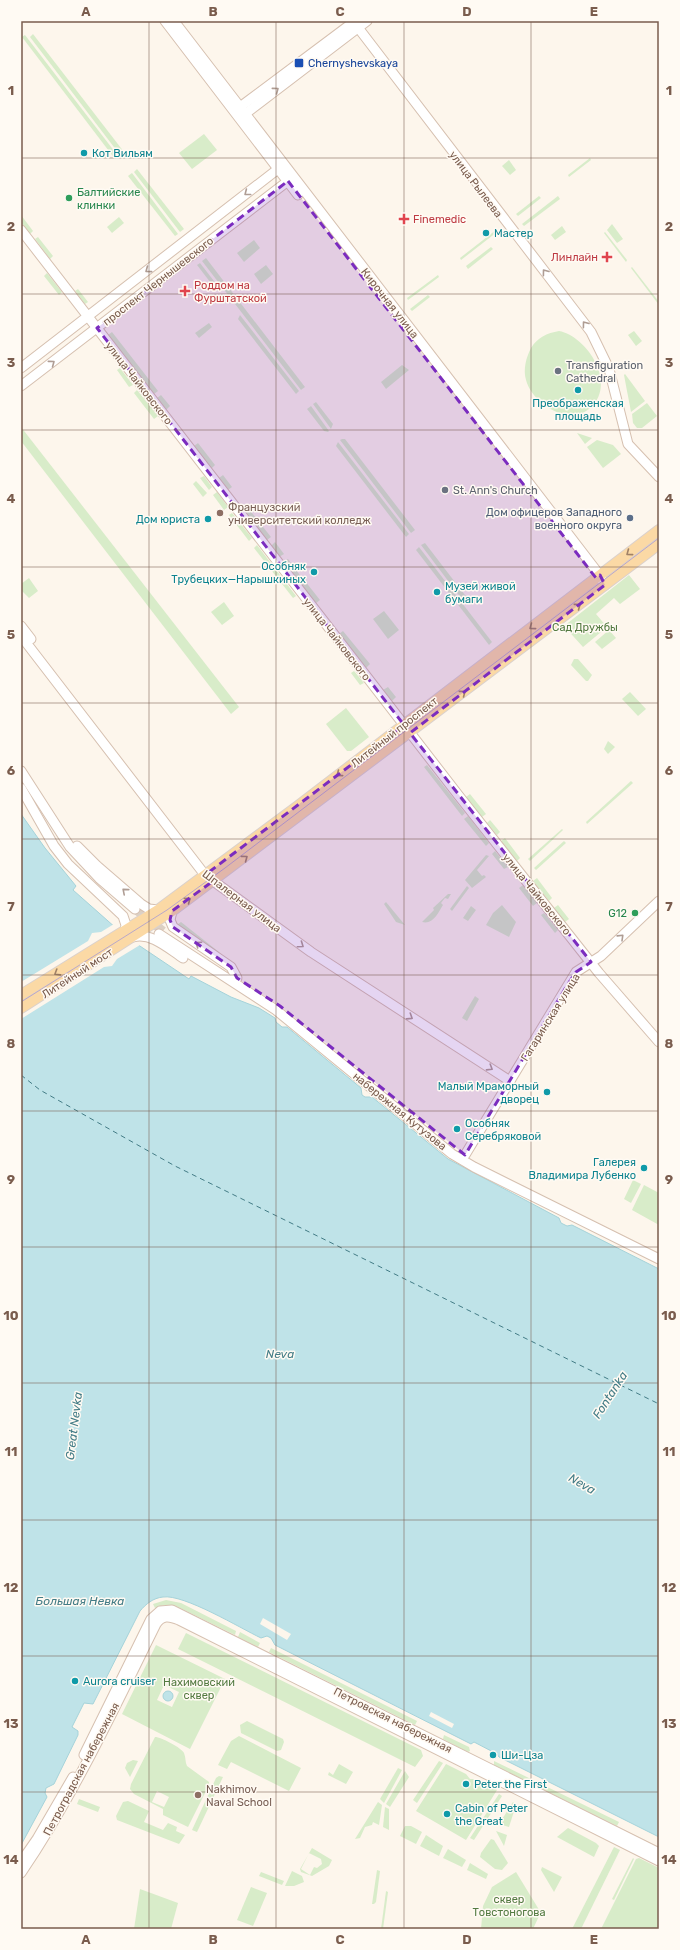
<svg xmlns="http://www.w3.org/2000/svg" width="680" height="1950" font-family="Rubik,sans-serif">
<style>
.green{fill:#d8ecc9;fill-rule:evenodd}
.water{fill:#bfe3e8;stroke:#a5d3da}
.pier{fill:#fdf6ec}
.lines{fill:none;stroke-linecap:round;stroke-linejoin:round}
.ferry{stroke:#437c86;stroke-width:1;stroke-dasharray:5 4;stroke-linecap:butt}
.secondary-tunnel{stroke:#dcd0c4;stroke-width:9;stroke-dasharray:9 4.5;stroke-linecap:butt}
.secondary-casing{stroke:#d6c0b0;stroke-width:11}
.primary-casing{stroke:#dad1cd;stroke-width:12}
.secondary{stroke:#fff;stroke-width:9}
.primary{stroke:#fbd9a5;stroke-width:10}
.tram{stroke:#b9a8c9;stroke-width:1}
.oneway{stroke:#af9d94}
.oneway2{stroke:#a18267}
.marked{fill:#7b2cbf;fill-opacity:0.2;stroke:#7b2cbf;stroke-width:3;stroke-dasharray:8 5;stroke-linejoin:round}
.grid{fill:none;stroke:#7a5c4d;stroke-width:1;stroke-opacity:0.55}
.transit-dot{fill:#1a4fb4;stroke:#fffaf3;stroke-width:1.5}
.culture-dot{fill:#0f9aa8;stroke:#fffaf3;stroke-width:1.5}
.leisure-dot{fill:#2e9e5b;stroke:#fffaf3;stroke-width:1.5}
.health-dot{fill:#e0444e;stroke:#fffaf3;stroke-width:1.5}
.worship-dot{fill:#6b7280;stroke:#fffaf3;stroke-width:1.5}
.education-dot{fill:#8d6e63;stroke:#fffaf3;stroke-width:1.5}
.service-dot{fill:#5c6f8a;stroke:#fffaf3;stroke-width:1.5}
.labels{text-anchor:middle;stroke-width:3;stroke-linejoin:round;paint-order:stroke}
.transit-label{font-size:11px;fill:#164399;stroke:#fffaf3;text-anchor:start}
.culture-label{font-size:11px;fill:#0d838f;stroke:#fffaf3;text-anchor:start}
.street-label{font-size:11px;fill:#7a5c4d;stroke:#fffaf3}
.leisure-label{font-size:11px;fill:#27864d;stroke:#fffaf3;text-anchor:start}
.health-label{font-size:11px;fill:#be3a42;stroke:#fffaf3;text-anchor:start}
.worship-label{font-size:11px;fill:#5b616d;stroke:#fffaf3;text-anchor:start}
.education-label{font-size:11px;fill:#785e54;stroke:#fffaf3;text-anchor:start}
.service-label{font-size:11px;fill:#4e5e75;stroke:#fffaf3;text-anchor:end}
.park-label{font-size:11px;fill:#537a41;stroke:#fffaf3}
.water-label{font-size:12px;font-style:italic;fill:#437c86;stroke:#fffaf3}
.neatline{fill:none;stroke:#7a5c4d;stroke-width:1.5}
.grid-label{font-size:13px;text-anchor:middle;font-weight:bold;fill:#7a5c4d}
</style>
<rect width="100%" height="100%" fill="#fdf6ec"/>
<!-- green -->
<g class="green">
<path d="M33,34l91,118 -4,3 -90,-118z"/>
<path d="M25,35l93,121 -3,3 -93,-122z"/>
<path d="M204,134l13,16 -25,19 -13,-16z"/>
<path d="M590,158l1,2 -22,17 -1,-2z"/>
<path d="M509,160l7,10 -6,5 -8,-9z"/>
<path d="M137,169l47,60 -4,3 -46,-60z"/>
<path d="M132,173l46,61 -3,2 -47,-60z"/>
<path d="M539,196l2,2 -23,18 -2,-2z"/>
<path d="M558,196l2,3 -36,27 -2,-2z"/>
<path d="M21,215l12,16 -3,3 -9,-12z"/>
<path d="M119,217l5,6 -12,10 -5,-6z"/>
<path d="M612,224l11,15 -6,4 -10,-13z"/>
<path d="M562,226l4,6 -11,8 -4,-5z"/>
<path d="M496,230l1,2 -36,28 -1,-2z"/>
<path d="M605,232l22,28 -1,2 -22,-29z"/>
<path d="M38,237l15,19 -3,3 -15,-20z"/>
<path d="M254,240l6,8 -16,14 -7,-9z"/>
<path d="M491,247l2,2 -25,20 -2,-3z"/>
<path d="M206,258l99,129 -4,3 -99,-129z"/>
<path d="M200,263l21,27 -4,1 -20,-26z"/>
<path d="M266,265l7,9 -12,10 -7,-10z"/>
<path d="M632,267l27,35v3l-28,-37z"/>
<path d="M47,273l15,19 -3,3 -15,-19z"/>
<path d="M438,275l1,2 -31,23 -1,-2z"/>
<path d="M78,289l10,13 -3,2 -10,-13z"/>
<path d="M428,295l2,2 -18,14 -2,-2z"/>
<path d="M240,315l59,76 -3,3 -58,-75z"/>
<path d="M209,323l3,4 -13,11 -4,-5z"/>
<path d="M559,331c28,5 60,54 30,78 -22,17 -57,-6 -63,-29 -3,-11 0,-22 5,-32 6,-10 16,-15 28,-17z"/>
<path d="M634,331l8,10 -6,5 -8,-11z"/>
<path d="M112,332l46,59 -4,3 -46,-59z"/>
<path d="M402,365l7,5 -23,19 -5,-7z"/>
<path d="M120,368l13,17 -4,2 -12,-17z"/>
<path d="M625,374l20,27 -14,11 -7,-37z"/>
<path d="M137,390l21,26 -4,3 -20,-26z"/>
<path d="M161,395l9,11 -4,4 -9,-12z"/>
<path d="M316,402l17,22 -2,5 -18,-25z"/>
<path d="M647,403l10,13 -15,12h-5l-4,-5 -1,-9z"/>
<path d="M311,406l18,25 -1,1 -4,-1 -17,-22z"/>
<path d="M21,427l218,280 -8,7 -210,-273z"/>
<path d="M577,433l15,5 -7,6z"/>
<path d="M342,439h3l70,91 -4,3 -71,-93z"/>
<path d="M597,440l16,5 8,9 -18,14 -16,-21z"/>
<path d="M338,442l71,92 -3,3 -70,-91z"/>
<path d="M198,443l17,22 -4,4 -17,-23z"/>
<path d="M223,475l9,12 -4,3 -9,-12z"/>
<path d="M204,476l8,11 -3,3 -9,-12z"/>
<path d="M196,481l11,12 -4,4 -10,-13z"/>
<path d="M217,492l11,15 -4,3 -11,-15z"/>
<path d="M245,504l26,33 -4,3 -26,-33z"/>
<path d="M232,513l20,25 -3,3 -20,-26z"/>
<path d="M275,542l9,12 -5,3 -8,-11z"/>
<path d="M425,543l43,56 -4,3 -43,-57z"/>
<path d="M257,545l39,51 -3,2 -39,-50z"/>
<path d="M419,547l73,95 -3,3 -73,-95z"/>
<path d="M288,559l14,19 -4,3 -15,-19z"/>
<path d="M629,575l11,14 -20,15 -6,-6 -18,16 11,13 -24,20 -19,-21z"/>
<path d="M29,578l9,13 -9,7 -8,-8v-6z"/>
<path d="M305,581l15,19 -5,4 -14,-19z"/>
<path d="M224,602l10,14 -12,9 -11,-13z"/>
<path d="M384,611l15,19 -11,9 -15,-20z"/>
<path d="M609,630l7,8 -14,11 -7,-7z"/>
<path d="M343,631l27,33 -4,4 -27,-34z"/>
<path d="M574,659h4l14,16 -4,6h-2l-15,-16z"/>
<path d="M354,671l10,12 -4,2 -9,-12z"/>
<path d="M388,687l8,10 -4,4 -9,-11z"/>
<path d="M630,692l16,17 -8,7 -16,-17z"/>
<path d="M346,708l23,29 -18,14h-4l-21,-27z"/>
<path d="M608,741l7,6 -7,7 -4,-5z"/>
<path d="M427,765l38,48 -3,3 -38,-49z"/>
<path d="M631,781l2,2 -46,41 -1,-2z"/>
<path d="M470,794l16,20 -4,3 -16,-20z"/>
<path d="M468,816l21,27 -3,3 -22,-27z"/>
<path d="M490,820l10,12 -3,3 -10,-12z"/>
<path d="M562,829l1,1 -33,31 -2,-2z"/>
<path d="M505,838l15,20 -3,3 -16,-20z"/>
<path d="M564,841l2,2 -30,27 -2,-2z"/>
<path d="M495,851l13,16 -4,2 -12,-15z"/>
<path d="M486,855l3,1 -12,14 5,6 2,-1 2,2 -14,11 -7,-8z"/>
<path d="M537,878l15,20 -3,3 -16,-20z"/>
<path d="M523,885l14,18 -4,3 -14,-18z"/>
<path d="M467,886l2,2 -17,23 -2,-2z"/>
<path d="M448,894h3l-3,5 -3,-1 -4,5 2,2c-5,8 -10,20 -21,17l12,-12 -1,-2z"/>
<path d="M386,902l19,23 -9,-3 -12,-18z"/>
<path d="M502,905l14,17 -7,15 -23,-12 7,-12z"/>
<path d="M558,905l11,14 -4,3 -11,-14z"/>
<path d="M471,906l5,4 -8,11 -5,-3z"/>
<path d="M544,913l14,17 -3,3 -14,-18z"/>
<path d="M181,922l38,30 -1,2 -43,-28z"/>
<path d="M475,996l4,3 -12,22 -5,-3z"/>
<path d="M633,1180l8,4 -10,19 -7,-4z"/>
<path d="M644,1185l15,8v32l-27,-15z"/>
<path d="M166,1600l15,3 55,28 -1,4 -61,-30h-10l-9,3 -2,-4z"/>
<path d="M240,1632l20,11 -2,4 -20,-10z"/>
<path d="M186,1633l235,117 2,6 -8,11 -237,-118z"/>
<path d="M156,1645l69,34 -35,70 -68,-35zM164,1685l15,7 -7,15 -15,-7z"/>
<path d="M271,1648l146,73 -2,4 -146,-73z"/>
<path d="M247,1721l36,18 1,3 -3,8 -4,1 -36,-18 -1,-8z"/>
<path d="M444,1735l25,12 1,4 -2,1 -25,-13z"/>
<path d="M239,1736l62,32 -12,23 -58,-29 -4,7 -9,-4 13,-24z"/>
<path d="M155,1737c6,0 27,11 29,16 2,5 1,9 3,13l22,16v3l-21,42 -25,-12v-6l-29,-15 -4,-5 1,-5zM157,1791l12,6 -5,10 -12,-5z"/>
<path d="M133,1760l5,1 -8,16 -5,-9 2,-5z"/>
<path d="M439,1761l4,2 -26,40 -4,-3z"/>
<path d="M494,1761l125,61 -2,4 -123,-61z"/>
<path d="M339,1764l14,8 -7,12 -18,-9 1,-3 4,3z"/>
<path d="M446,1764l20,10 4,5h6l21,11 -31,50 -50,-29z"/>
<path d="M398,1768l4,2 -18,33 -4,-4z"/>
<path d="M405,1771l4,6 -19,30 -4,-3z"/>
<path d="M219,1776l4,1 -26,55 -5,-2 24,-52z"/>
<path d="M499,1794l3,2 -28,44 -4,-2z"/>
<path d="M79,1799l21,8 -2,5 -21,-8z"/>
<path d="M128,1801l21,10 -5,11 19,8 5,-7 9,4 -1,4 9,4 -6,9 -62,-24 -1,-4 7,-14z"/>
<path d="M378,1802l4,3 -3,20 -6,-3 -1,3 -7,2 -5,11 -5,1z"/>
<path d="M513,1802l3,3 -7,22 -10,-3z"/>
<path d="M385,1807l4,2v21l-6,-3z"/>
<path d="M405,1826h6l11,6 -6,12 -16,-8z"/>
<path d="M568,1828l28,15 3,3 -5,11 -37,-20z"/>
<path d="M496,1831l11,4 -3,11z"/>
<path d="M426,1835l17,11 -4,10 -19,-10z"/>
<path d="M491,1839l3,1 14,23 -6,7 -7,-1 -15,-12 1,-4z"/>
<path d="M614,1847l6,3 -39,79h-9z"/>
<path d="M312,1848l20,12 -3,6 -17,10 -11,-4 -1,-3zM309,1853l12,6 1,5 -5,4 -3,-1 -4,8 -9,-6z"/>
<path d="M448,1849l18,11 -4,7 -19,-9z"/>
<path d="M633,1858l1,1 -20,41 -2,-1z"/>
<path d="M639,1858l20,10v61h-58l35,-70z"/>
<path d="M470,1863l18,11 -2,5 -19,-9z"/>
<path d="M542,1867l20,10 -8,15 -13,-22z"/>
<path d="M377,1870l3,1 -4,31 -2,2h-2z"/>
<path d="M292,1871l10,5 2,6 -10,4h-9z"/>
<path d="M261,1872l23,9 -2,4 -23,-9z"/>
<path d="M516,1872l22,36 2,6 -7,15h-52l2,-23 9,-19z"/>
<path d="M251,1887l16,6 -14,33 -16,-6z"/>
<path d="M140,1889l38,14 -7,26h-37z"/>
<path d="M386,1891l2,1 -5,37h-2z"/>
</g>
<!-- water -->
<g class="water">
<path d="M21,814l24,34 31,38 -3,4 52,46 64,43 2,-3 40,21 28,11 16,10 1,4 6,5h5l74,61 1,7 3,2h7l76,62 111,59 2,5 6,3 5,-1 87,44v568l-160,-80 -2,-3 -23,-12 -3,2 -196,-99 -4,-7 -4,-2 -6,2c-21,-10 -77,-44 -98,-41 -10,1 -17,7 -23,14l-47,93 -9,-1 -12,24 6,4v4l-24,49 -8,4 -1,5 2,4 -26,48z"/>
<circle cx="168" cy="1696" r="5"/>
</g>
<!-- pier -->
<g class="pier">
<path d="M114,924l26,21 -23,14 -5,7 -8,1 -83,52v-37l67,-41 4,-8 9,-1z"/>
<path d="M263,1618l28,16 -4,6 -27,-16z"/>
<path d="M431,1712l23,12 -2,4 -23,-12z"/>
</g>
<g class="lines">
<!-- ferry -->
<path class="ferry" d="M21,1075l19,15 135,76 484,238"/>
<!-- secondary-tunnel -->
<path class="secondary-tunnel" d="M135,909l28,22"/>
<!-- secondary casing -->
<g class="secondary-casing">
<g id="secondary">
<path d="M165,21l133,174"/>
<path d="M174,21l421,548 10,16"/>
<path d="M353,21l238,311 18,37 19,75 31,33"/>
<path d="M238,112l2,-5 115,-86"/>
<path d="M240,115l5,-1 122,-93"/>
<path d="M21,230l438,566 140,177 60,69"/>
<path d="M21,368l257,-199"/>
<path d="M21,386l267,-205"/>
<path d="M21,626l10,13"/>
<path d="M21,636l184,239 106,77 199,129"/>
<path d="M21,771l49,76 29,31 36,31"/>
<path d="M21,788l33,58 14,18 55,52 3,9 -1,5"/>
<path d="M77,846l20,20 44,38 8,5 9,1"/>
<path d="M172,911l-2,9 3,7 58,40 6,11"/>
<path d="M159,934l117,76 176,144 22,13 185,92"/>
<path d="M133,937c18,-5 35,11 50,21"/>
<path d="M465,1155l111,-183 25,-16 58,-55"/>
<path d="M84,1755l67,-136 9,-8 12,-1 487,243"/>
<path d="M21,1862l16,-23 36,-62"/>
<path d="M21,1873c53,-78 93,-164 135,-249 6,-9 13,-8 23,-4l480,241"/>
</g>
</g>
<!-- primary casing -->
<g class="primary-casing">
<g id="primary">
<path d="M21,995l137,-85 140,-104 361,-276"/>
<path d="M21,1008l151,-97 487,-367"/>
</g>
</g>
<!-- secondary -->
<use href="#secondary" class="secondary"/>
<!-- primary -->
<use href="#primary" class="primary"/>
<!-- tram -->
<path class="tram" d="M21,1002l146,-92 58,-42 434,-330"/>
</g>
<!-- one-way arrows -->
<defs><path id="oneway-chevron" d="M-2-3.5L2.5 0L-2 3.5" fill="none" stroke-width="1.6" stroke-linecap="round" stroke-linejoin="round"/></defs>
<g class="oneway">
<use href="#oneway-chevron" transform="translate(276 90) rotate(-37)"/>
<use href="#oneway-chevron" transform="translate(247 193) rotate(142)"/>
<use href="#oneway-chevron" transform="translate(148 270) rotate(143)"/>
<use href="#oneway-chevron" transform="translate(545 272) rotate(-127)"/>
<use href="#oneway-chevron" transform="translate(585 324) rotate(-127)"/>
<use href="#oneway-chevron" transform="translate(52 363) rotate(-37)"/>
<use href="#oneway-chevron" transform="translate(125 891) rotate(-139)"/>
<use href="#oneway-chevron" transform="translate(621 937) rotate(-44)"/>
<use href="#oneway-chevron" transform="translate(198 944) rotate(-146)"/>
<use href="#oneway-chevron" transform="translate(301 945) rotate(35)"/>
<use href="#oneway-chevron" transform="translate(410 1017) rotate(33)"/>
<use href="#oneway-chevron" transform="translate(490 1068) rotate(32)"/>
</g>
<g class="oneway2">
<use href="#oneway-chevron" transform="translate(629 553) rotate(143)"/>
<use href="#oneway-chevron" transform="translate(578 606) rotate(-37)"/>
<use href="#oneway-chevron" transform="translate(532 627) rotate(143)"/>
<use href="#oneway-chevron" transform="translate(463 693) rotate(-37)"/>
<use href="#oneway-chevron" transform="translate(339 774) rotate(143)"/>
<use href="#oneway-chevron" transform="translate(245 858) rotate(-37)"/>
<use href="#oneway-chevron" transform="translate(188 900) rotate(-37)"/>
<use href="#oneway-chevron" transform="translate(57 973) rotate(148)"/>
</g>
<!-- marked area -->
<path class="marked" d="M288,181l308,397 4,-3 5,10 -195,148 181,229 -15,10 -8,12 -103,171 -185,-149 -43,-28 -6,-11 -58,-40 -3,-7 2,-9 41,-30 -8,-6 199,-150 -307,-397z"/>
<!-- grid -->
<path class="grid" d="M149,21v1908M276,21v1908M404,21v1908M531,21v1908M21,158h638M21,294h638M21,430h638M21,567h638M21,703h638M21,839h638M21,975h638M21,1111h638M21,1247h638M21,1383h638M21,1520h638M21,1656h638M21,1792h638"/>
<!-- markers -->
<rect class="transit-dot" x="294" y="58" width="10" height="10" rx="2"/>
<g class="culture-dot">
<circle cx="84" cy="153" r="4"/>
<circle cx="486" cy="233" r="4"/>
<circle cx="578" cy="390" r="4"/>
<circle cx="208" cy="519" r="4"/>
<circle cx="314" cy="572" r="4"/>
<circle cx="437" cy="592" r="4"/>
<circle cx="547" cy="1092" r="4"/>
<circle cx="457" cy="1129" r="4"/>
<circle cx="644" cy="1168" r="4"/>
<circle cx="75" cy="1681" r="4"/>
<circle cx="493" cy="1755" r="4"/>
<circle cx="466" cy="1784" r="4"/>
<circle cx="447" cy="1814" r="4"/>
</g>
<g class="leisure-dot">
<circle cx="69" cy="198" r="4"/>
<circle cx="635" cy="913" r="4"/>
</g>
<g class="health-dot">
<path d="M402 213h4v4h4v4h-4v4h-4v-4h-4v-4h4z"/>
<path d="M605 251h4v4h4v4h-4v4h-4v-4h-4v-4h4z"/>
<path d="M183 285h4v4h4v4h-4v4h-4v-4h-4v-4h4z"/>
</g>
<g class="worship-dot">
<circle cx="558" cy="371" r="4"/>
<circle cx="445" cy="490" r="4"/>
</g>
<g class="education-dot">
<circle cx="220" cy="513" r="4"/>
<circle cx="198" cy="1795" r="4"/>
</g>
<circle class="service-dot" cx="630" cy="518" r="4"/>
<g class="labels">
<!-- transit labels -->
<g class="transit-label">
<text x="308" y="67">Chernyshevskaya</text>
</g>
<!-- culture labels -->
<g class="culture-label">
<text x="92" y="157">Кот Вильям</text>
<text x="494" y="237">Мастер</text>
<text x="578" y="407" text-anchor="middle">Преображенская<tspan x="578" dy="13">площадь</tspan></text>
<text x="200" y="523" text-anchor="end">Дом юриста</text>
<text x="306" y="570" text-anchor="end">Особняк<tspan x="306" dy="13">Трубецких—Нарышкиных</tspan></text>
<text x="445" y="590">Музей живой<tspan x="445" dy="13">бумаги</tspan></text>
<text x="539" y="1090" text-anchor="end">Малый Мраморный<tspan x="539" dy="13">дворец</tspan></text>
<text x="465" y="1127">Особняк<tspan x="465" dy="13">Серебряковой</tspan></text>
<text x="636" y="1166" text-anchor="end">Галерея<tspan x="636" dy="13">Владимира Лубенко</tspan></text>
<text x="83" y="1685">Aurora cruiser</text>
<text x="501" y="1759">Ши-Цза</text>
<text x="474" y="1788">Peter the First</text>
<text x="455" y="1812">Cabin of Peter<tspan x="455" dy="13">the Great</tspan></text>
</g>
<!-- street labels -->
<g class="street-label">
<text transform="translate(476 184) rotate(53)" y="4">улица Рылеева</text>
<text transform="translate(158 281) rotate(-38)" y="4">проспект Чернышевского</text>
<text transform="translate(390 303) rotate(52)" y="4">Кирочная улица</text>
<text transform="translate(139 383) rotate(52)" y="4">улица Чайковского</text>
<text transform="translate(337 639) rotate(52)" y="4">улица Чайковского</text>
<text transform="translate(394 732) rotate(-38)" y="4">Литейный проспект</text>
<text transform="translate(537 894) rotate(51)" y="4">улица Чайковского</text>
<text transform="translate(242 901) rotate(37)" y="4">Шпалерная улица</text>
<text transform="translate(77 973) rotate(-33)" y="4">Литейный мост</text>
<text transform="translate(550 1017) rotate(-58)" y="4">Гагаринская улица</text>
<text transform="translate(400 1111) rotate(39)" y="4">набережная Кутузова</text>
<text transform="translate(393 1720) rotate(27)" y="4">Петровская набережная</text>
<text transform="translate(81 1769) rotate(-62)" y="4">Петроградская набережная</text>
</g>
<!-- leisure labels -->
<g class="leisure-label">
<text x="77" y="196">Балтийские<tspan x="77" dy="13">клинки</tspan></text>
<text x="627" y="917" text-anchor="end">G12</text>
</g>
<!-- health labels -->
<g class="health-label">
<text x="413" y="223">Finemedic</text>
<text x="598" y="261" text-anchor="end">Линлайн</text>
<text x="194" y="289">Роддом на<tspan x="194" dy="13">Фурштатской</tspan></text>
</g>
<!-- worship labels -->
<g class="worship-label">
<text x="566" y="369">Transfiguration<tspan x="566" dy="13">Cathedral</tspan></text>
<text x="453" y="494">St. Ann's Church</text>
</g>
<!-- education labels -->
<g class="education-label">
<text x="228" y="511">Французский<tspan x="228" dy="13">университетский колледж</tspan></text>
<text x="206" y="1793">Nakhimov<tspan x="206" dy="13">Naval School</tspan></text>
</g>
<!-- service labels -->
<g class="service-label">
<text x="622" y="516">Дом офицеров Западного<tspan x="622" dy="13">военного округа</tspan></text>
</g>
<!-- park labels -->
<g class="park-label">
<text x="585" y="631">Сад Дружбы</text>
<text x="199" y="1686">Нахимовский<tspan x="199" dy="13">сквер</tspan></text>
<text x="509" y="1903">сквер<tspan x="509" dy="13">Товстоногова</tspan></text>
</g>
<!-- water labels -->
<g class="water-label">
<text x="280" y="1358">Neva</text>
<text transform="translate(610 1395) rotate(-57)" y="4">Fontanka</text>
<text transform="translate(74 1426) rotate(-83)" y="4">Great Nevka</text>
<text transform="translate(582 1484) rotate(30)" y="4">Neva</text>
<text x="80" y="1605">Большая Невка</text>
</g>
</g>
<!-- border -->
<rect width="680" height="1950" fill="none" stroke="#fffaf3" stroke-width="44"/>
<rect x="22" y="22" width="636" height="1906" class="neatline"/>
<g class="grid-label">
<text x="86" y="16">A</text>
<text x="213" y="16">B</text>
<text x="340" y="16">C</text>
<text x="467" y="16">D</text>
<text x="594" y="16">E</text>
<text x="11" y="95">1</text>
<text x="669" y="95">1</text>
<text x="11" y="231">2</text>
<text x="669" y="231">2</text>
<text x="11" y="367">3</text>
<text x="669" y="367">3</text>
<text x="11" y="503">4</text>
<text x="669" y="503">4</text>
<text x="11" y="639">5</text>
<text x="669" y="639">5</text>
<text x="11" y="775">6</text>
<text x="669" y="775">6</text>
<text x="11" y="911">7</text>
<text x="669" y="911">7</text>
<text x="11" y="1048">8</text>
<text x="669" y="1048">8</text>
<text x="11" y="1184">9</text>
<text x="669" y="1184">9</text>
<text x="11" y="1320">10</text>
<text x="669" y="1320">10</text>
<text x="11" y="1456">11</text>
<text x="669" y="1456">11</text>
<text x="11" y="1592">12</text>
<text x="669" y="1592">12</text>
<text x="11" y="1728">13</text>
<text x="669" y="1728">13</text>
<text x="11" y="1864">14</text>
<text x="669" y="1864">14</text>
<text x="86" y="1944">A</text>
<text x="213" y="1944">B</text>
<text x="340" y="1944">C</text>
<text x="467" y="1944">D</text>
<text x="594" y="1944">E</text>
</g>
</svg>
